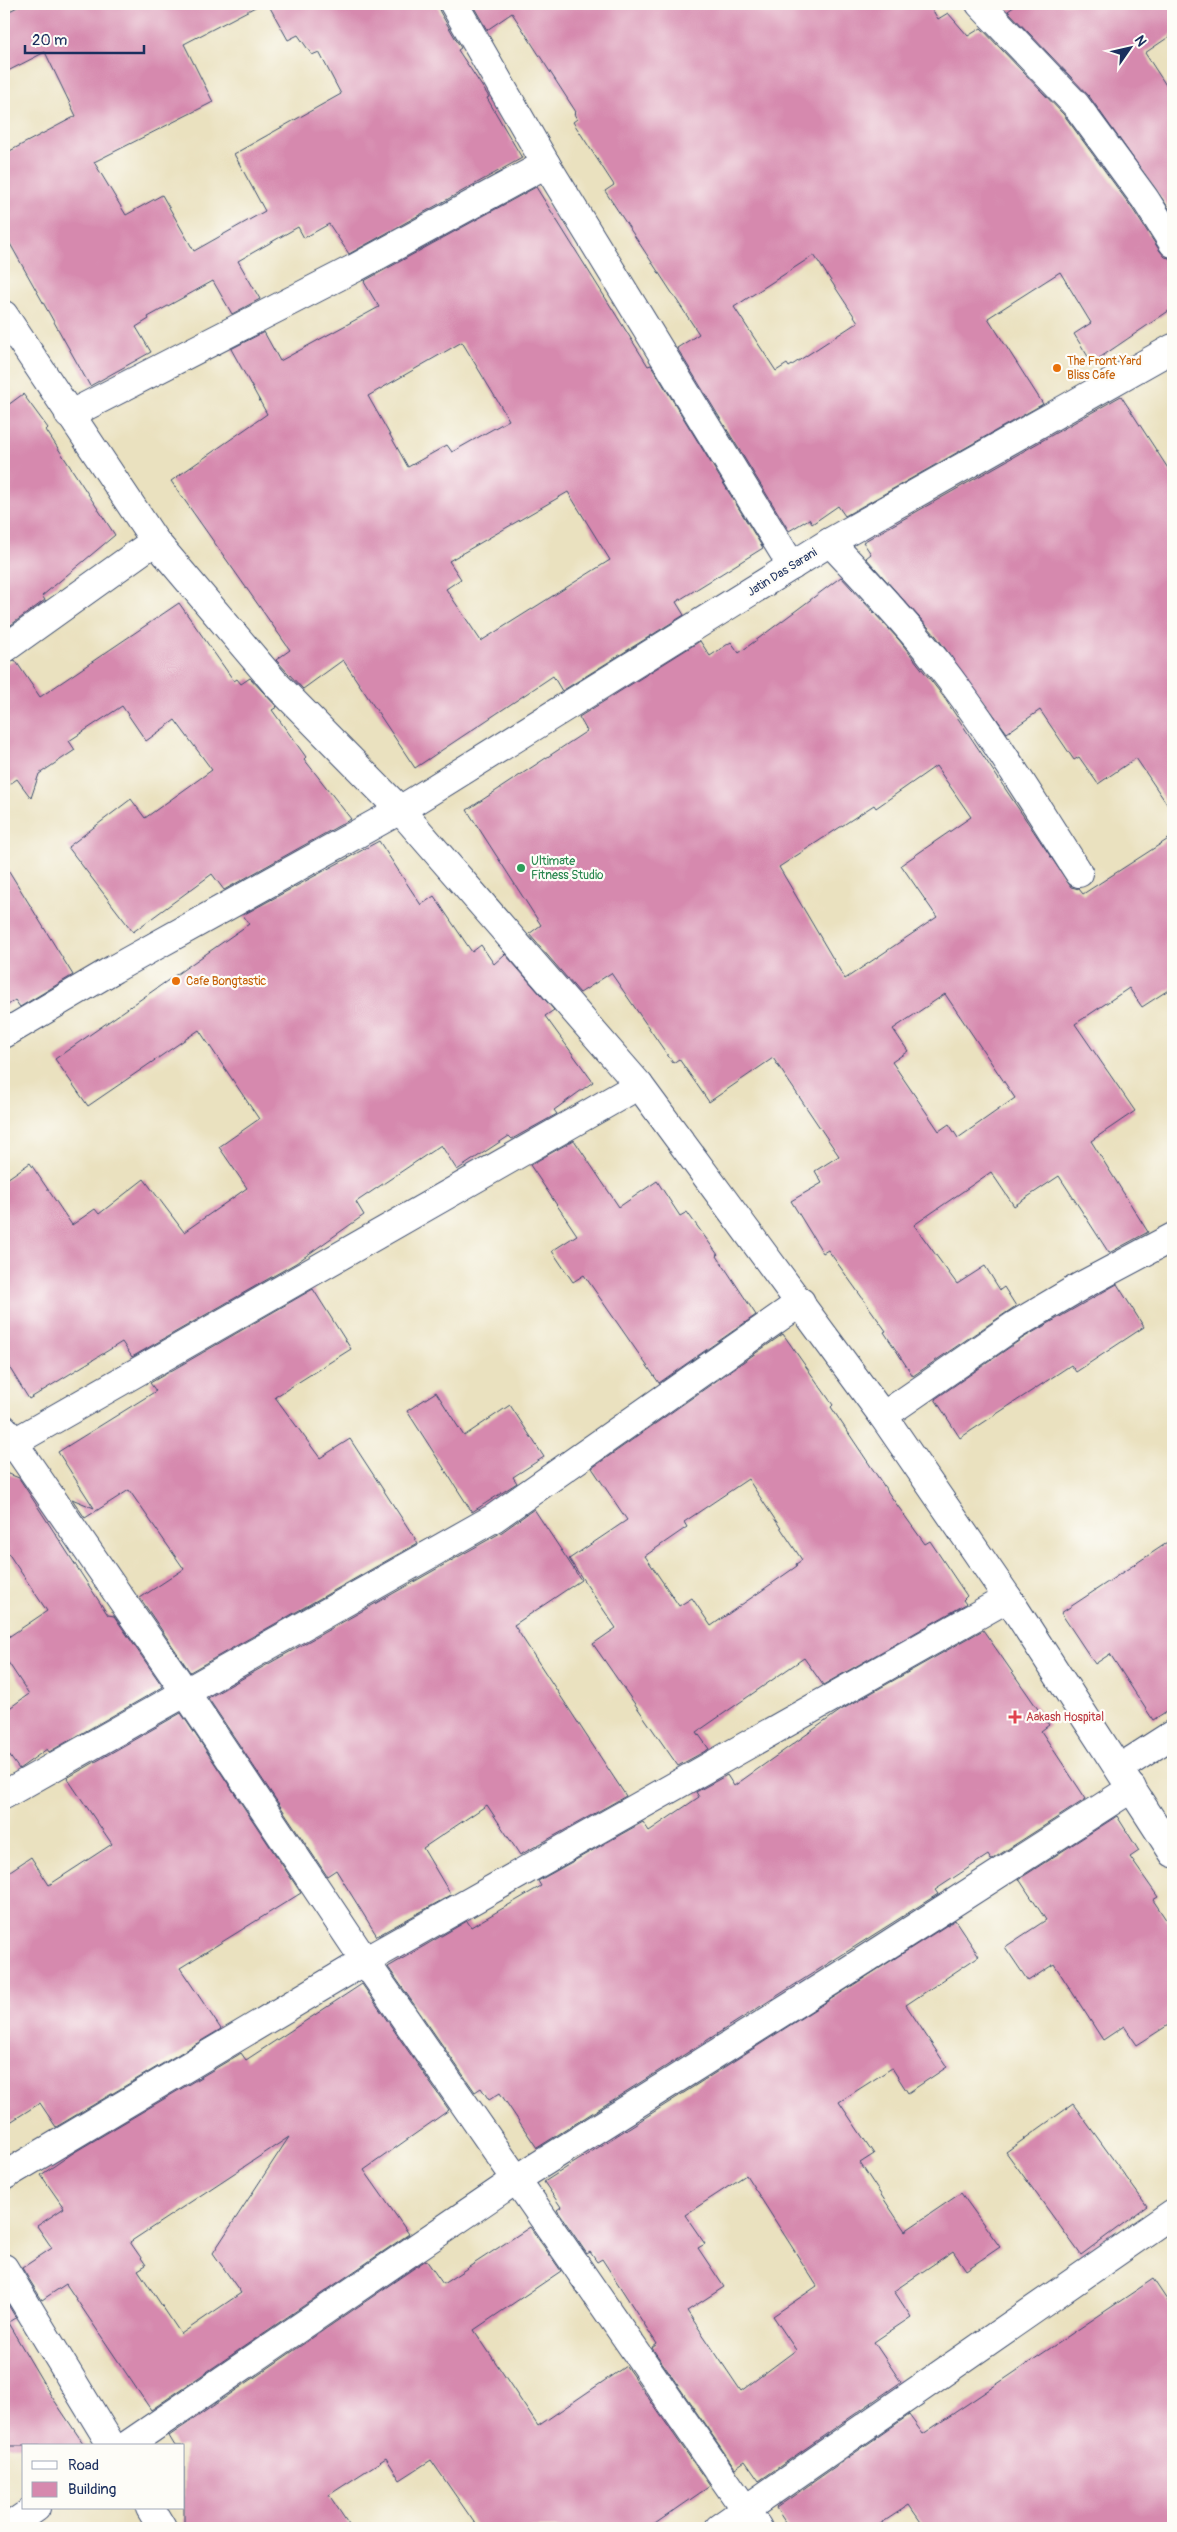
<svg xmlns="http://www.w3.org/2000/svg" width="1177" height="2532" font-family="Pangolin,sans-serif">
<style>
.building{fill:#d689ae;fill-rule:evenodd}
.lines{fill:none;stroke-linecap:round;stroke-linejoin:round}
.minor-casing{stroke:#3a4a6d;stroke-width:30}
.tertiary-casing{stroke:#3a4a6d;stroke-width:30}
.minor{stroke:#fff;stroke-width:28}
.tertiary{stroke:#fff;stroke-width:28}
.food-dot{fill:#e8710a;stroke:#fdfcf7;stroke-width:2}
.leisure-dot{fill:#2e9e5b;stroke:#fdfcf7;stroke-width:2}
.health-dot{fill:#e0444e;stroke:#fdfcf7;stroke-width:2}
.labels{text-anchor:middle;stroke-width:4.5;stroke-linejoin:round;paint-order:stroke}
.food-label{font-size:12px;fill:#c56008;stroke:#fdfcf7;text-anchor:start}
.street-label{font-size:12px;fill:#1b2f5e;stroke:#fdfcf7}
.leisure-label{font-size:12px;fill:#27864d;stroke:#fdfcf7;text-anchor:start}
.health-label{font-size:12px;fill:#be3a42;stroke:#fdfcf7;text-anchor:start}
</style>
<rect width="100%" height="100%" fill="#fdfcf7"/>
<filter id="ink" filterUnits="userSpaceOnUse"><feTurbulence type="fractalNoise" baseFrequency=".02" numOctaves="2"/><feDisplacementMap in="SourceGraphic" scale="10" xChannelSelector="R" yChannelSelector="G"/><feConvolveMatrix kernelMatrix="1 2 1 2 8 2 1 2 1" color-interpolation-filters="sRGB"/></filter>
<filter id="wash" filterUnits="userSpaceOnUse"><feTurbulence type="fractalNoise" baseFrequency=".0096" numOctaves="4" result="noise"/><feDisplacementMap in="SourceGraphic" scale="20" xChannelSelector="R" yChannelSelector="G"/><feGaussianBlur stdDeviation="1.12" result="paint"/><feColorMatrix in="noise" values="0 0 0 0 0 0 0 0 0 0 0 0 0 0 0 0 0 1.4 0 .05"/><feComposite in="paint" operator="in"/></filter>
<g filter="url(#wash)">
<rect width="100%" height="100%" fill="#eae1bf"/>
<g id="blocks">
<!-- building -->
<g class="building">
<path d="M23,4h238l-77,40 29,58 -119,60 32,53 36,-20 32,56 71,-40 -31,-57 107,-60 -22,-42 -7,3 -14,-20 -10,5 -20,-36h170l2,8 21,36 -3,2 31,47 -2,1 35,60 -173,96 -20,-30 -25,14 -6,-11 -60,34 22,38 -28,15 -19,-33 -65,36 1,2 -13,8 15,25 -61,34 -86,-153v-79l72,-38 -31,-64 -41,21v-59z"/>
<path d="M472,4h457l9,15 10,-6 20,23 13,-8 83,87 68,93 28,43 5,6 8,2v49l-81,55 -18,-29 17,-11 -31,-51 -72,46 55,86 -198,112 -7,-10 -26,18 -3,-5 -20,12 -112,-183 22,-14 -94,-143 9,-6 -41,-63 4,-3 -3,-5 2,-2 -64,-99 -25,17zM814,255l44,67 -69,45 -2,-3 -11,7 -42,-64z"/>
<path d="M1018,4h155v30l-28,19 28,43v118l-84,-118 -81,-85z"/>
<path d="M536,187l112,179 3,-1 112,183 -87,54 8,13 -122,76 -9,-15 -138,92 -72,-108 -40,29 -15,-16 -12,-13 14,-10 -119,-169 96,-67 -36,-65 33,-17 16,29 99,-54 -15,-25 2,-2zM462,342l47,78 -57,32 -5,-7 -39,22 -40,-71zM568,492l42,68 -129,81 -35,-52 15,-10 -12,-18z"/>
<path d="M23,394l25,34 -2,2 69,105 -73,61 3,4 -41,30v-222z"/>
<path d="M1121,396l52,80v337l-37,-55 -38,26 -19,-27 -5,3 -34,-50 -33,23 -71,-97 -70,-78 5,-4 -8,-12z"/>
<path d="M841,577l58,63 44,56 128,191 8,2 4,5 90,-58v151l-31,20 -13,-19 -54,36 60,87 -44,30 57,91 -39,21 -50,-77 -45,30 -23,-34 -77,53 43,59 28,-18 15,24 4,-3 12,19 -103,70 -29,-44 2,-1 -58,-81 -5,3 -32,-52 31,-18 -7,-12 24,-15 -66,-98 -64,44 -30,-43 -6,4 -62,-90 -31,20 -51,-59 12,-9 -74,-115 120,-79 -8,-14 121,-76 10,15 21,-14 8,11zM936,766l35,51 -70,48 36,52 -92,62 -66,-112 95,-62 2,3zM945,994l70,104 -57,40 -9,-14 -10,7 -47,-69 16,-11 -15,-22z"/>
<path d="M179,603l55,78 3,-2 4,5 9,-6 27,29 -5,3 34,47 -2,2 47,60 -127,71 -12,-16 -79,58 -65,-85 63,-48 14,19 67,-48 -37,-50 -29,21 -24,-35 -53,35 6,9 -36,24 -8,24 -14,-19 -13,9v-124l11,-4 25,37z"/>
<path d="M379,841l42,64 13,-9 38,56 9,-7 13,19 11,-10 49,56 -9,6 48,66 -39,28 3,4 -45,25 -3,-3 -52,34 -16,-25 -85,57 8,13 -68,48 -164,94 -10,-15 -93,57 -25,-40v-178l26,-18 42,62 23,-16 4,5 45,-35 40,53 63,-44 -28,-41 40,-28 -60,-89 -111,76 -33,-47 194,-135 -6,-9z"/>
<path d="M4,863l69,112 -53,32 -5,-7 -11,8z"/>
<path d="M574,1140l45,67 38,-26 23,35 7,-4 31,43 -1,1 39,59 -97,68 -75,-108 -11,7 -21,-31 25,-16 -47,-70z"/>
<path d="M1117,1284l27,43 -68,45 -5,-7 -111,73 -25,-39 88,-61z"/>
<path d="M313,1289l38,60 -76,48 45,61 30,-19 68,104 -228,129 -50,-74 44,-29 -55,-79 -44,28 -13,-19 22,9 -36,-56 98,-61 -6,-8z"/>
<path d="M783,1334l50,71 -2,2 61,91 33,46 5,-3 37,55 -4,4 3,4 -143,81 -19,-27 -107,74 12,17 -31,17 -85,-122 23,-16 -47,-69 58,-39 -35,-52zM748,1479l54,81 -6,4 1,2 -86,60 -19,-28 -13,8 -34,-50 42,-29 -3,-5z"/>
<path d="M436,1392l28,44 46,-31 34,52 -31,20 4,6 -45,29 -65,-101z"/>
<path d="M4,1472l15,6 89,137 6,1 49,71 -114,65 -2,-3 -28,20 -15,-21v-36l25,-18 -25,-38v-16l43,-29 -43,-64z"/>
<path d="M534,1509l47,71 -67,45 112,171 -106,59 -33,-50 -64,43 28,47 -74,41 -41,-66 -9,6 -119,-178 294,-166z"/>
<path d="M1173,1539v168l-20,13 -43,-66 -15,10 -34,-51z"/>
<path d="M983,1630l66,95 -8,6 45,68 -95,61 -3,-5 -53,35 3,4 -401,254 -37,-55 -11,7 -8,-12 -6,4 -87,-125 79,-46 4,6 5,-3 65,-38 -3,-5 105,-59 6,9 50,-34 -3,-5 31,-17 7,11 107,-76z"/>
<path d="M181,1713l120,180 -121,75 41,61 -165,98 -16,-24 -36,23v-251l27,-18 18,28 63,-41 -45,-66z"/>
<path d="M1117,1816l22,35 -9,6 28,40 -5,3 20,30v92l-36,23 -13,-19 -21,14 -49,-76 -26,17 -23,-34 41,-27 -27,-41z"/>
<path d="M955,1920l24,36 -73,49 41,62 -39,26 -16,-25 -53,34 35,52 -14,9 45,68 56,-38 39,54 -34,23 -13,-19 -59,40 17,26 -37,25 27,40 -142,99 -14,-20 -10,7 -83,-120 5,-4 -55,-85 -5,3 -7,-10 -3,2 -30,-44 4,-3 -17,-25zM746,2175l71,111 -44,30 23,34 -55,41 -54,-80 37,-24 -26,-39 7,-4 -20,-29z"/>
<path d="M362,1984l87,126 -85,60 45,64 -258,176 -85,-126 -24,16 -20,-32 30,-20 -15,-22 27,-18 -23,-33 32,-22 165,-98 3,-2 5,7zM289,2137l-76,116 28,40 -60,41 -43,-64 8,-5 -16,-23z"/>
<path d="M1073,2104l74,102 -66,49 -75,-103z"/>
<path d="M530,2227l31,44 -87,59 64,96 88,-60 84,120 -61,42h-171l-47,-68 -31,20 -14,-22 -57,37 22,33h-167v-82h-9l-6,-10 257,-176 17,24z"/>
<path d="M1153,2279l20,30v219h-248l-16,-23 -35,23h-85l-13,-20 133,-93 14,19z"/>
<path d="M4,2298l12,20 -8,5 42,71 35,52h-81z"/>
</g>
</g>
</g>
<g filter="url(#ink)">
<use href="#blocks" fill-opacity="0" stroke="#3a4a6d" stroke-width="1"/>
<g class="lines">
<!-- minor casing -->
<g class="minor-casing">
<g id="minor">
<path d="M454,4l92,160 246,402"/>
<path d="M980,4l96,101 69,94 28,44"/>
<path d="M69,415l286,-147 191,-104"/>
<path d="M830,542c36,39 73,77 106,119 53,67 97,141 143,212"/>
<path d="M4,649l151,-108"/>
<path d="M4,1034l110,-65 286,-159"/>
<path d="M883,1416l132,-91 66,-39 92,-49"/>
<path d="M4,1429l182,264 179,268 393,567"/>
<path d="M4,1448l635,-363"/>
<path d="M1120,1768l53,-34"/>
<path d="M4,1795l490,-277 307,-216"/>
<path d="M4,2176l361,-215 643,-363"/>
<path d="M4,2268l108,178"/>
<path d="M126,2446l391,-267 332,-209 283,-182"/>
<path d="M150,2508l12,20"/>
<path d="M7,2528l29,-20"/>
<path d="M719,2528l454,-315"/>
</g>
</g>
<!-- tertiary casing -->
<g class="tertiary-casing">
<g id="tertiary">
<path d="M4,315l151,226 121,143 124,126 239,275 244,331 125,182 165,255"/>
<path d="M400,810l430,-268 343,-194"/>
</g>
</g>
<!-- minor -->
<use href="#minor" class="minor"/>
<!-- tertiary -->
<use href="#tertiary" class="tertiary"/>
</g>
</g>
<!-- markers -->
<g class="food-dot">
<circle cx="1057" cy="368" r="5"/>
<circle cx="176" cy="981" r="5"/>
</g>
<circle class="leisure-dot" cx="521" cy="868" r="5"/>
<path class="health-dot" d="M1012.5 1709.5h5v5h5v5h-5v5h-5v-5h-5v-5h5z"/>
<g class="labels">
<!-- food labels -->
<g class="food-label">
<text x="1067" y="365">The Front Yard<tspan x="1067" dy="14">Bliss Cafe</tspan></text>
<text x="186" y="985">Cafe Bongtastic</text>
</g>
<!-- street labels -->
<g class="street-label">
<text transform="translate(782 572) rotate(-32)" y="4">Jatin Das Sarani</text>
</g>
<!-- leisure labels -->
<g class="leisure-label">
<text x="531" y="865">Ultimate<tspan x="531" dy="14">Fitness Studio</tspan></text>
</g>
<!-- health labels -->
<g class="health-label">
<text x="1026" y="1721">Aakash Hospital</text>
</g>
</g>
<!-- margin -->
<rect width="1177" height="2532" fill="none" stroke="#fdfcf7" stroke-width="20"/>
<!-- legend -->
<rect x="22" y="2444" width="162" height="65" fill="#fdfcf7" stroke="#a3aaba"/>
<rect x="32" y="2461" width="25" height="8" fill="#ffffff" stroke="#a3aaba"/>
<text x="68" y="2470" font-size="15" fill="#1b2f5e">Road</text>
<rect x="32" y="2482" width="25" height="15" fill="#d689ae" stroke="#a3aaba"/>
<text x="68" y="2494" font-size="15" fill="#1b2f5e">Building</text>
<!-- north arrow -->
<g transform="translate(1130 48) rotate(56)" stroke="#fdfcf7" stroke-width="4" paint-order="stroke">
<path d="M0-4L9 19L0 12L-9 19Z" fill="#1b2f5e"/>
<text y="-8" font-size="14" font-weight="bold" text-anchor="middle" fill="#1b2f5e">N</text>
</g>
<!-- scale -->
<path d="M25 45v8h119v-8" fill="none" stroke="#1b2f5e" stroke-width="2.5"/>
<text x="32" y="45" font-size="15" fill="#1b2f5e" stroke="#fdfcf7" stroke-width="4" paint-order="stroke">20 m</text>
</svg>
